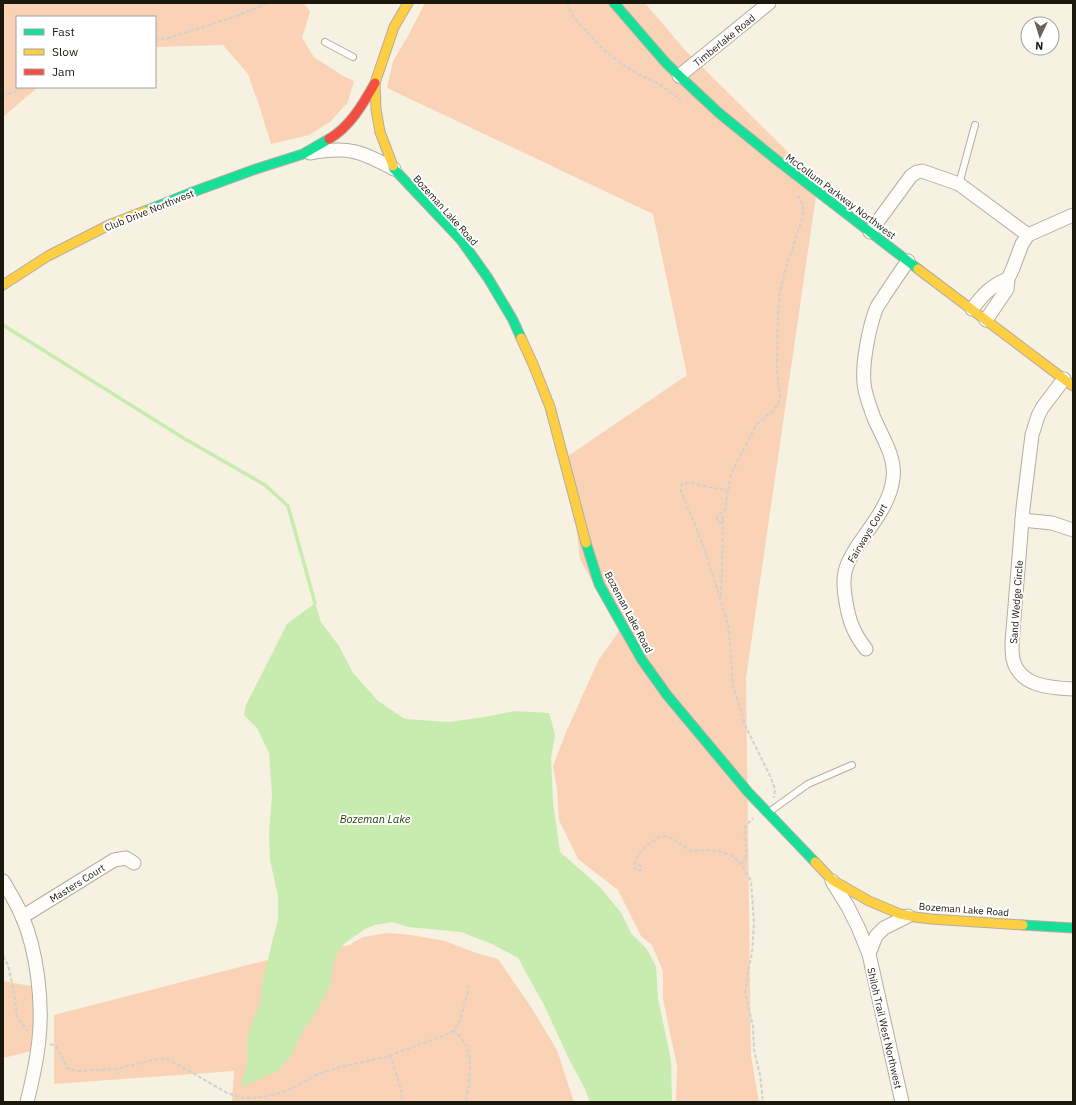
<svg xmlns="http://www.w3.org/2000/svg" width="1076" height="1105" font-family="'IBM Plex Sans',sans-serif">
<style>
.green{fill:#fad3b7}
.water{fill:#c8ecb0}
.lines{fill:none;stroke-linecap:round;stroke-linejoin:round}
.stream{stroke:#c8ecb0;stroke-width:3.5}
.lane-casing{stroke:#b2aea2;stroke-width:8}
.street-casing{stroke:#b2aea2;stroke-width:15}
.fast-casing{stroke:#b2aea2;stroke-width:11}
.slow-casing{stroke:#b2aea2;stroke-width:11}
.jam-casing{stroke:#b2aea2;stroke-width:11}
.path{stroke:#d2d1cc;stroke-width:2;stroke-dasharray:4 2;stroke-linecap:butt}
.lane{stroke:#fefdfa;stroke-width:6}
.street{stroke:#fefdfa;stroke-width:13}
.fast{stroke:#16e098;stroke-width:9}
.slow{stroke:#ffcf43;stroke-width:9}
.jam{stroke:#f24e42;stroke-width:9}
.labels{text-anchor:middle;stroke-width:4;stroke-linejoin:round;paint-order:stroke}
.street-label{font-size:10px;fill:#1a170d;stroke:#fff}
.water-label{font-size:11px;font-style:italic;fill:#1c3b04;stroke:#fff}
</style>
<rect width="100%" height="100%" fill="#f6f1e1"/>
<!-- green -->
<g class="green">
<path d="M3,3h301l6,9 -8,26 12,19 29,19 11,5 -6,21 -18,20 -21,13 -38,9 -11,-36 -12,-34 -25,-29 -68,2v-30h-138v70h21l-35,30z"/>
<path d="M425,3h220l39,46 106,105 29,21 -73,503 5,378 8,46h-83l1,-36 -14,-67v-28l-11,-26 -11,-9 -23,-46 -40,-31 -19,-39 -2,-32 -4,-22 14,-36 31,-69 21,-30 -39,-72 -12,-103 119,-81 -34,-161 -266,-126 6,-27 15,-25z"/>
<path d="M388,933l23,2 34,6 34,13 19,5 33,48 26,43 17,52h-342l2,-31 -180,13v-69l248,-64 26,-1 21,-5 14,-8z"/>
<path d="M3,981l33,6 -4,64 -29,7z"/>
</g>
<!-- water -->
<path class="water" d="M315,603l6,19 18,24 14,27 25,28 27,18 44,3 36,-5 29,-6 35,2 3,10 3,12 -4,23 2,44 7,50 40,35 22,27 9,19 15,15 10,18 2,33 13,61 1,42h-82l-6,-15 -15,-28 -24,-52 -27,-49 -26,-14 -31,-12 -53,-5 -15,-5 -18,3 -10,4 -20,14 -6,7 -6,13 -2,20 -15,30 -12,16 -14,28 -13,14 -36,16 7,-28 -1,-14 2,-14 11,-28 2,-19 10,-42 6,-22v-24l-8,-36 -1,-28 3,-37 -3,-42 -12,-25 -13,-13 2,-10 41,-81z"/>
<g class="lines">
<!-- stream -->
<path class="stream" d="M3,325l182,114 80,46 23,21 27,97"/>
<!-- lane casing -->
<g class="lane-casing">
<g id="lane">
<path d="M325,42l28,15"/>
<path d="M959,184l16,-59"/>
<path d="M769,812l39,-28 44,-19"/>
</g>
</g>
<!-- street casing -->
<g class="street-casing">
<g id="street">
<path d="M679,76l90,-73"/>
<path d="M310,153c38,-7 51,-2 84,16"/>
<path d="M870,232l41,-56 6,-4 5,-1 37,13 69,51"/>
<path d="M972,309c10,-13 19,-24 36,-30"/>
<path d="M986,320l21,-31 1,-10 5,-11 9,-24 6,-9 45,-20"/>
<path d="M1064,379l-22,29 -4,8 -6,19 -9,73 -11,135c0,5 0,11 1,16 6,27 37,29 60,30"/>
<path d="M1022,520l30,3 21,7"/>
<path d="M866,649c-12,-15 -17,-28 -20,-47 -2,-10 -3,-20 -1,-30 2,-10 8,-19 13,-27 13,-19 33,-43 35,-67 3,-21 -11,-41 -19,-60 -4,-11 -9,-23 -10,-35 -2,-20 5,-55 12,-74 2,-5 6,-9 8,-13 8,-12 16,-24 24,-35"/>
<path d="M3,881c7,12 14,23 19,35 15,35 21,85 17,123 -2,21 -7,43 -12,63"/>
<path d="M832,881l16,26 10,20 11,27 33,148"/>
<path d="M22,917l92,-57 12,-2 8,5"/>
<path d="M869,954l7,-18 8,-8 24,-12"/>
</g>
</g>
<!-- fast casing -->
<g class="fast-casing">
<g id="fast">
<path d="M614,3l52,60 23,22 30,28 59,48 140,108"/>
<path d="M393,166l1,3 67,71 27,38 25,42 8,18"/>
<path d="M145,211l45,-18 66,-24 47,-15 26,-15"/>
<path d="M586,543l13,41 43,76 25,35 81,97 67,70"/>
<path d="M1023,925l50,3"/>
</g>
</g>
<!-- slow casing -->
<g class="slow-casing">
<g id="slow">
<path d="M393,166l-13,-34 -4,-23 -1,-26 19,-56 14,-24"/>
<path d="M918,269l155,117"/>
<path d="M3,285l45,-29 61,-31 36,-14"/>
<path d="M521,338l12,26 17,43 36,136"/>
<path d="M815,862l17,18 9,5 28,16 31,13 15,3 16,2 92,6"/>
</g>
</g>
<!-- jam casing -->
<g class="jam-casing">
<path id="jam" d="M329,139c21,-12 34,-35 46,-56"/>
</g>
<!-- path -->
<g class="path">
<path d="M567,3l7,15 29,31 15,12 18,12 23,11 22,16"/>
<path d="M155,40l10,-1 69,-22 34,-14"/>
<path d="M3,97l21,-10"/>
<path d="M728,490l3,-16 25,-49 16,-14 5,-5 2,-4 1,-6 -3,-23v-13l1,-45 2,-22 5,-22 18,-55v-10l-3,-7 -4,-5"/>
<path d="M721,596l1,-26 1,-53 -3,6 -3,-3c0,-5 3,-7 8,-9l2,-17 -1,-4 -17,-3 -16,-4 -11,1 -1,7 22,54 17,53 9,31 4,56 12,40 25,51 5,13 -1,9"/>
<path d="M742,864c10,-13 -1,-26 4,-38 2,-3 5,-5 7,-8"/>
<path d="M638,865l3,1 -1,5 -6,-3 1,-6 3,-7 7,-8 14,-10 6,-1 11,5 15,10 16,-1 16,2 11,5 8,8 9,16 3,42 -2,30 -5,24 -2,16 8,33 1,24 6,25 3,27"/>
<path d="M3,956l5,9 6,27 3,24 11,15"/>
<path d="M453,1030c5,5 12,11 14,18 6,14 2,39 -2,54"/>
<path d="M50,1044c2,1 4,1 6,2 2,2 9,18 11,22l9,3 40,-2 42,-10h8l13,6 48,28 15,5 22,-1 16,-4 17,-7 21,-12 27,-8 41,-9 65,-24 8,-9 9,-33 1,-5"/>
<path d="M390,1055l11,34 1,13"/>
</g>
<!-- lane -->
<use href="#lane" class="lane"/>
<!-- street -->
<use href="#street" class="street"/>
<!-- fast -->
<use href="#fast" class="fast"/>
<!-- slow -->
<use href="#slow" class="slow"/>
<!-- jam -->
<use href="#jam" class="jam"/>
</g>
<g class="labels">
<!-- street labels -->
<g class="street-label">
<text transform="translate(724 40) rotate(-39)" y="4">Timberlake Road</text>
<text transform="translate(841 196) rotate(37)" y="4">McCollum Parkway Northwest</text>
<text transform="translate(149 210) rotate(-22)" y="4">Club Drive Northwest</text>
<text transform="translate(446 210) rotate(48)" y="4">Bozeman Lake Road</text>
<text transform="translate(867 533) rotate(-59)" y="4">Fairways Court</text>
<text transform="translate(1016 602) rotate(-86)" y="4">Sand Wedge Circle</text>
<text transform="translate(629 612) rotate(62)" y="4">Bozeman Lake Road</text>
<text transform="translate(77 883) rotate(-32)" y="4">Masters Court</text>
<text transform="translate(964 909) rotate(4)" y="4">Bozeman Lake Road</text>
<text transform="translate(885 1028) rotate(77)" y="4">Shiloh Trail West Northwest</text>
</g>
<!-- water labels -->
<g class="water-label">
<text x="375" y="823">Bozeman Lake</text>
</g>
</g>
<!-- border -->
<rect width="1076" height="1105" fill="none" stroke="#1a170d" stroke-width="8"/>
<!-- legend -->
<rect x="16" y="16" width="140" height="72" fill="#ffffff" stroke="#a3a29e"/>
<rect x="24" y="29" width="20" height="6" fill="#16e098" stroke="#a3a29e"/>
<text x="52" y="36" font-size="12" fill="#1a170d">Fast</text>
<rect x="24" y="49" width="20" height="6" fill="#ffcf43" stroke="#a3a29e"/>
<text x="52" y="56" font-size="12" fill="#1a170d">Slow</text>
<rect x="24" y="69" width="20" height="6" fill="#f24e42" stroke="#a3a29e"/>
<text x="52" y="76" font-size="12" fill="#1a170d">Jam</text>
<!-- north arrow -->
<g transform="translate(1040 36) rotate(184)"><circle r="19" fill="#ffffff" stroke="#a3a29e"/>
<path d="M0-3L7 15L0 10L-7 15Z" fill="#676357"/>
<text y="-6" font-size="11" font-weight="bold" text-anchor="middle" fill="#1a170d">N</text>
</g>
</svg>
